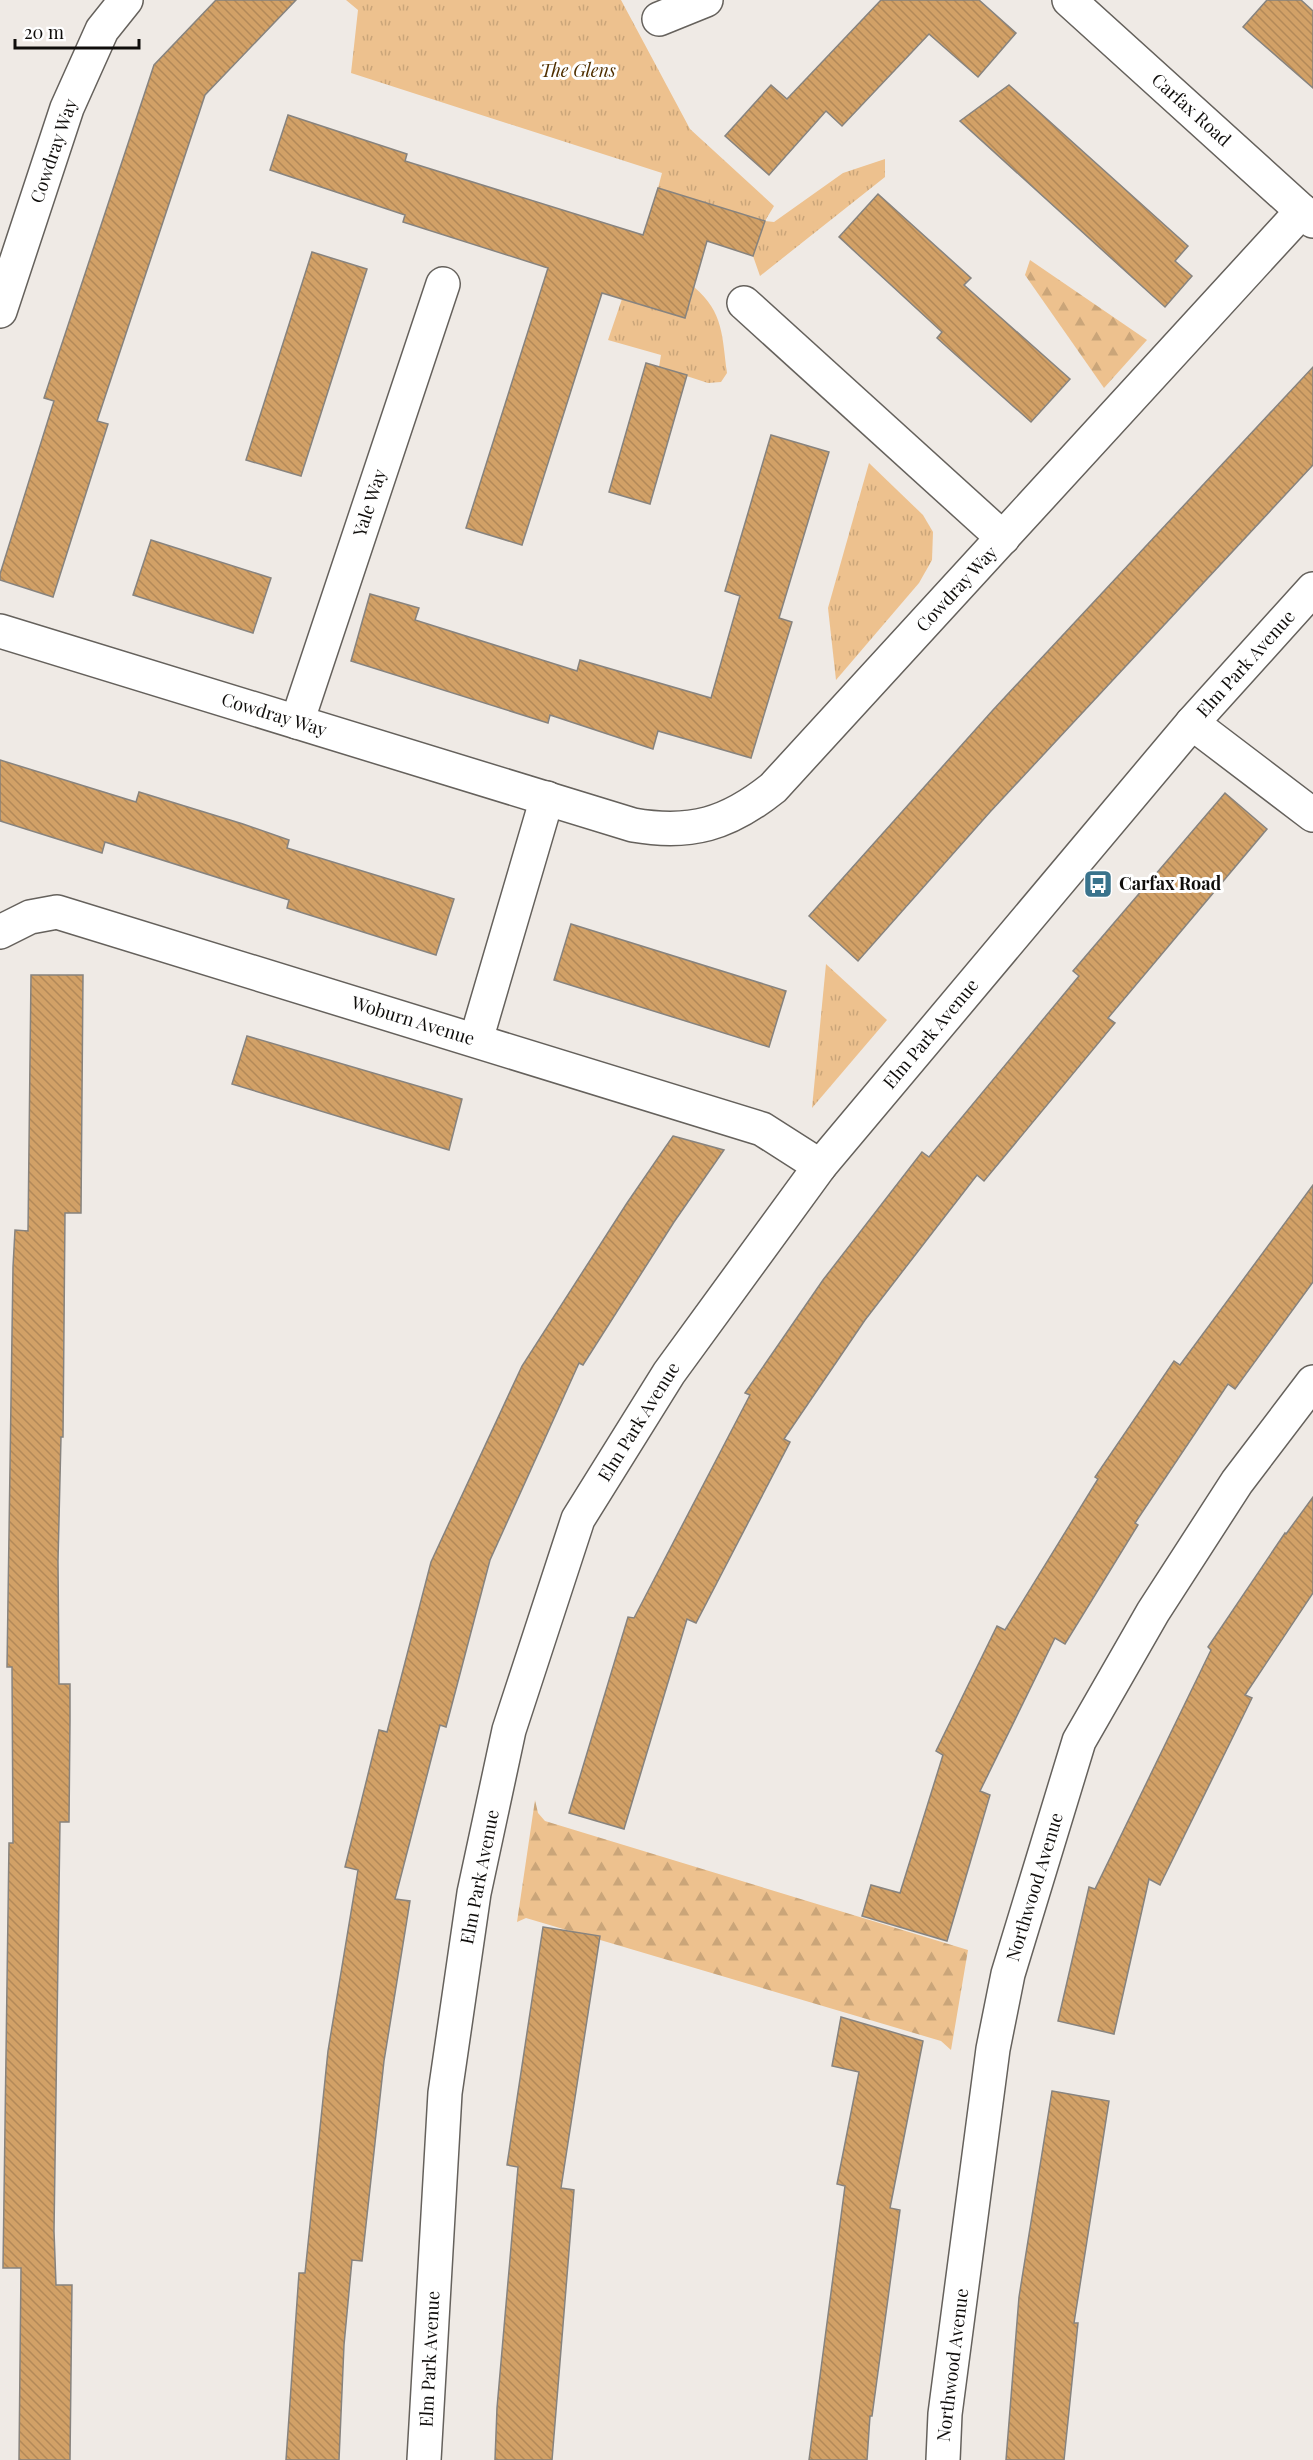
<svg xmlns="http://www.w3.org/2000/svg" width="1313" height="2460" font-family="'Playfair Display',serif">
<style>
.grass{fill:url(#grass-tufts)}
.forest{fill:url(#forest-firs)}
.building{fill:url(#building-back-hatch);stroke:#87837e;stroke-width:1.5}
.lines{fill:none;stroke-linecap:round;stroke-linejoin:round}
.minor-casing{stroke:#65615c;stroke-width:36}
.minor{stroke:#fff;stroke-width:33}
.labels{text-anchor:middle;stroke-width:6;stroke-linejoin:round;paint-order:stroke}
.park-label{font-size:18px;font-style:italic;fill:#4f2f00;stroke:#fff}
.street-label{font-size:18px;fill:#0f0d0b;stroke:#fff}
.poi-label{font-size:18px;font-weight:bold;fill:#0f0d0b;stroke:#fff;text-anchor:start}
</style>
<defs>
<pattern id="grass-tufts" width="24" height="20" patternUnits="userSpaceOnUse" patternTransform="scale(1.5)"><rect width="24" height="20" fill="#edc18e"/><path d="M3 7l-1-3M5 7V3M7 7l1-3M15 17l-1-3M17 17v-4M19 17l1-3" fill="none" stroke="#caa579"/></pattern>
<pattern id="forest-firs" width="22" height="20" patternUnits="userSpaceOnUse" patternTransform="scale(1.5)"><rect width="22" height="20" fill="#edc18e"/><path d="M5 1l3.5 6h-7zM16 11l3.5 6h-7z" fill="#caa579"/></pattern>
<pattern id="building-back-hatch" width="6" height="6" patternUnits="userSpaceOnUse" patternTransform="scale(1.5)"><rect width="6" height="6" fill="#d2a167"/><path d="M-1 5l2 2M0 0l6 6M5-1l2 2" fill="none" stroke="#b38958"/></pattern>
</defs>
<rect width="100%" height="100%" fill="#efeae5"/>
<!-- grass -->
<g class="grass">
<path d="M346,0h275l69,129 84,77 -9,15 9,1 69,-49 42,-14v18l-125,99 -7,-20 11,-35 -106,-33 4,-15 -311,-100 7,-63z"/>
<path d="M694,287c30,25 28,50 33,86l-6,9 -13,1 -49,-16 2,-12 -53,-15 14,-41 63,18z"/>
<path d="M869,463l54,52 10,17 -1,28 -13,23 -83,97 -8,-72z"/>
<path d="M826,964l61,56 -75,88z"/>
</g>
<!-- forest -->
<g class="forest">
<path d="M1030,260l117,80 -43,48 -79,-113z"/>
<path d="M535,1800l3,13 7,8 423,129 -17,100 -10,-9 -415,-123 -9,4z"/>
</g>
<!-- building -->
<g class="building">
<path d="M216,0h80l-91,95 -108,326 11,3 -55,173 -53,-17v-6l54,-173 -10,-3 110,-333z"/>
<path d="M881,0h98l37,33 -38,44 -49,-43 -87,92 -16,-15 -57,64 -44,-39 46,-51 16,14z"/>
<path d="M1267,0h34l12,11v77l-70,-61z"/>
<path d="M1009,85l179,161 -13,15 17,15 -27,31 -205,-186z"/>
<path d="M288,115l119,39 -2,7 238,74 15,-47 107,33 -12,35 -46,-15 -22,77 -83,-25 -80,252 -56,-17 82,-260 -145,-46 2,-7 -135,-45z"/>
<path d="M878,194l93,84 -7,7 106,94 -39,43 -94,-84 5,-6 -103,-95z"/>
<path d="M312,252l55,17 -66,207 -55,-16z"/>
<path d="M646,363l41,12 -37,129 -41,-12z"/>
<path d="M1313,367v98l-323,347 -132,149 -49,-45 184,-206z"/>
<path d="M771,435l58,17 -50,166 13,4 -41,136 -93,-27 -5,18 -103,-34 -2,8 -197,-62 19,-67 49,14 -4,12 162,51 3,-11 131,38 29,-102 -15,-5z"/>
<path d="M151,540l120,38 -18,55 -120,-38z"/>
<path d="M0,760l136,42 3,-10 104,32 46,16 -2,8 167,51 -18,56 -149,-47 2,-8 -184,-58 -3,11 -102,-32z"/>
<path d="M1225,793l42,36 -159,189 7,5 -131,158 -7,-6 -31,40 -81,105 -81,119 6,3 -94,181 -9,-4 -63,210 -55,-16 59,-196 6,1 116,-223 -5,-2 78,-113 99,-128 7,5 150,-181 -6,-5z"/>
<path d="M571,924l215,67 -17,56 -215,-67z"/>
<path d="M31,975h52l-2,238h-16l-2,224h-2l-3,124 1,123h11v37l-1,101h-9l-6,409 2,54h16l-2,175h-51l2,-192h-18l6,-425h4l-1,-176h-5l6,-400 2,-37 13,1z"/>
<path d="M247,1036l215,63 -13,51 -217,-66z"/>
<path d="M673,1136l51,14 -50,72 -91,143 -4,-2 -89,197 -44,167 -6,-2 -45,174 15,2 -26,160 -22,200 -10,-1 -8,85 -5,115h-53l13,-187h6l23,-222 30,-181 -13,-3 34,-137 8,2 44,-170 91,-196 105,-163z"/>
<path d="M1313,1185v97l-78,107 -7,-5 -93,139 3,2 -73,119 -10,-6 -75,153 10,4 -43,146 -85,-25 9,-31 29,8 43,-138 -7,-4 61,-125 8,4 93,-151 -3,-2 79,-116 6,4z"/>
<path d="M1313,1497v96l-68,102 7,3 -92,187 -11,-6 -35,155 -56,-13 31,-134 6,2 116,-239 -3,-3 77,-114 1,1z"/>
<path d="M543,1927l57,9 -39,252 13,2 -22,270h-57l2,-52 21,-241 -11,-2z"/>
<path d="M841,2017l82,24 -33,167 10,2 -28,206h-2l-3,44h-58l36,-274 -8,-2 22,-112 -27,-6z"/>
<path d="M1052,2091l57,10 -35,222h4l-14,137h-58l13,-163z"/>
</g>
<g class="lines">
<!-- minor casing -->
<g class="minor-casing">
<g id="minor">
<path d="M1069,0l244,221"/>
<path d="M659,19l47,-19"/>
<path d="M744,303l259,235"/>
<path d="M0,311l67,-203 35,-78 24,-30"/>
<path d="M0,631l633,194c58,10 95,-1 140,-37l529,-577"/>
<path d="M297,722l146,-438"/>
<path d="M1192,723l121,92"/>
<path d="M0,932l30,-15 27,-5 705,217 58,37"/>
<path d="M476,1040l71,-242"/>
<path d="M424,2460l21,-367 29,-200 35,-163 69,-211 91,-146 151,-207 372,-443 121,-134"/>
<path d="M943,2460l2,-46 48,-365 15,-75 71,-233 74,-129 84,-130 76,-100"/>
</g>
</g>
<!-- minor -->
<use href="#minor" class="minor"/>
</g>
<!-- icons -->
<defs>
<g id="bus-square" transform="scale(1.5)"><rect x="-9" y="-9" width="18" height="18" rx="4" fill="#39738c" stroke="#fff"/><path d="M-5-6H5V4H4V6H2V4H-2V6H-4V4H-5ZM-3.5-4V0h7V-4ZM-3.5 1.2v1.5H-2V1.2ZM2 1.2v1.5H3.5V1.2Z" fill="#fff"/></g>
</defs>
<g fill-rule="evenodd">
<use href="#bus-square" x="1098" y="884"/>
</g>
<g class="labels">
<!-- park labels -->
<g class="park-label">
<text x="578" y="77">The Glens</text>
</g>
<!-- street labels -->
<g class="street-label">
<text transform="translate(1191 110) rotate(42)" y="6">Carfax Road</text>
<text transform="translate(54 151) rotate(-71)" y="6">Cowdray Way</text>
<text transform="translate(370 503) rotate(-72)" y="6">Yale Way</text>
<text transform="translate(957 589) rotate(-47)" y="6">Cowdray Way</text>
<text transform="translate(1246 664) rotate(-48)" y="6">Elm Park Avenue</text>
<text transform="translate(274 715) rotate(17)" y="6">Cowdray Way</text>
<text transform="translate(413 1021) rotate(17)" y="6">Woburn Avenue</text>
<text transform="translate(931 1034) rotate(-50)" y="6">Elm Park Avenue</text>
<text transform="translate(639 1422) rotate(-58)" y="6">Elm Park Avenue</text>
<text transform="translate(480 1877) rotate(-79)" y="6">Elm Park Avenue</text>
<text transform="translate(1035 1887) rotate(-73)" y="6">Northwood Avenue</text>
<text transform="translate(430 2359) rotate(-87)" y="6">Elm Park Avenue</text>
<text transform="translate(953 2365) rotate(-83)" y="6">Northwood Avenue</text>
</g>
<!-- poi labels -->
<g class="poi-label">
<text x="1119" y="890">Carfax Road</text>
</g>
</g>
<!-- scale -->
<path d="M15 39v9h124v-9" fill="none" stroke="#0f0d0b" stroke-width="3"/>
<text x="24" y="39" font-size="18" fill="#0f0d0b" stroke="#ffffff" stroke-width="4.5" paint-order="stroke">20 m</text>
</svg>
